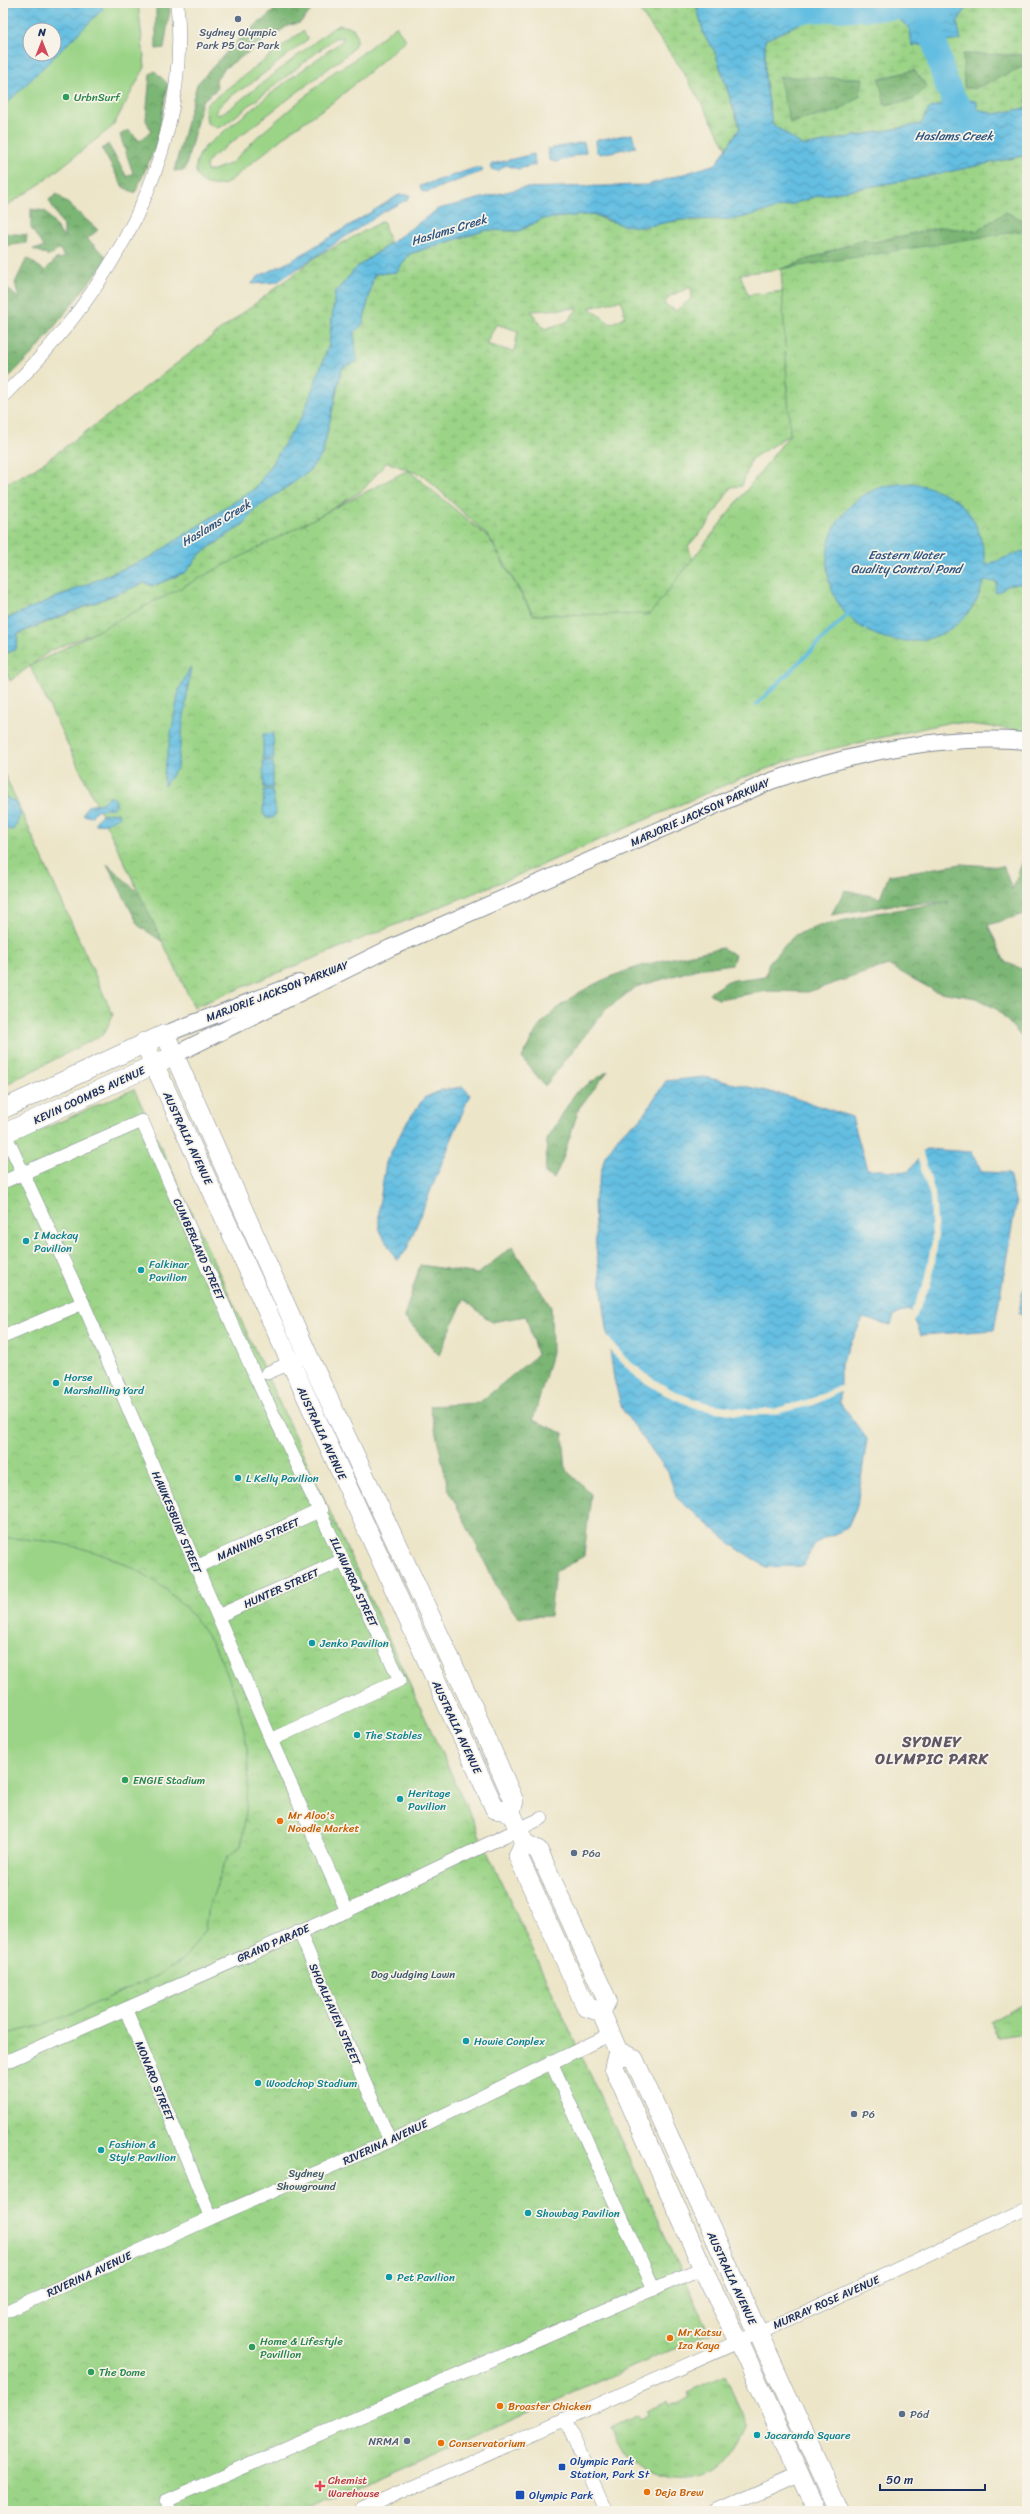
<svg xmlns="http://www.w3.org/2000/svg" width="1030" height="2514" font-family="Sriracha,sans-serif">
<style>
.grass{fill:url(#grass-tufts);stroke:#5b8272}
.forest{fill:url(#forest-crowns);stroke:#4c7269}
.wetland{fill:url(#wetland-marsh);stroke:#5b8272;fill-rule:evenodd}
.park{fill:url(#park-crowns);stroke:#5b8272}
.pitch{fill:#9bd487;stroke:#5b8272;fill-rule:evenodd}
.water{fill:url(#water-waves);stroke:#3f76a0;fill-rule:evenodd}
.pier{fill:#ece5c8}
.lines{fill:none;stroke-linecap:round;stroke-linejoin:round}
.stream{stroke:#63bee1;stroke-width:4}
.river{stroke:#63bee1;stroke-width:25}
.minor-casing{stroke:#848a93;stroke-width:14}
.tertiary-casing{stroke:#848a93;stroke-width:18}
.secondary-casing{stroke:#848a93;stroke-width:20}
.minor{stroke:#fff;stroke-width:13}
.tertiary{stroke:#fff;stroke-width:16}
.secondary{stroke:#fff;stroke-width:19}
.service-dot{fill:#5c6f8a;stroke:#f7f3e8;stroke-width:1.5}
.leisure-dot{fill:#2e9e5b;stroke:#f7f3e8;stroke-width:1.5}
.culture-dot{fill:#0f9aa8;stroke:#f7f3e8;stroke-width:1.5}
.food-dot{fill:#e8710a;stroke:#f7f3e8;stroke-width:1.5}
.transit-dot{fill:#1a4fb4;stroke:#f7f3e8;stroke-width:1.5}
.health-dot{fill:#e0444e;stroke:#f7f3e8;stroke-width:1.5}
.labels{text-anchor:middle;stroke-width:3.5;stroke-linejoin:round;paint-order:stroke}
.service-label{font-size:11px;fill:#4e5e75;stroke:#f7f3e8;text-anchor:start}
.leisure-label{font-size:11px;fill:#27864d;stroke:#f7f3e8;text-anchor:start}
.street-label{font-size:11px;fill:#1b2f5e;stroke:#f7f3e8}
.culture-label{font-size:11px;fill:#0d838f;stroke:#f7f3e8;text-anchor:start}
.food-label{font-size:11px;fill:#c56008;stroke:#f7f3e8;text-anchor:start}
.park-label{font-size:11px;fill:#3b5868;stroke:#f7f3e8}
.transit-label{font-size:11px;fill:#164399;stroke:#f7f3e8;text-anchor:start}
.health-label{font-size:11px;fill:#be3a42;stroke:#f7f3e8;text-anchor:start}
.water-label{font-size:12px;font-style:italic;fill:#2d537f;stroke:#f7f3e8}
.district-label{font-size:15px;font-weight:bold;letter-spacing:1px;fill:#605866;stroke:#f7f3e8}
</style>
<defs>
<pattern id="grass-tufts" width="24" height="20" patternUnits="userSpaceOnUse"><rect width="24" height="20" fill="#9bd487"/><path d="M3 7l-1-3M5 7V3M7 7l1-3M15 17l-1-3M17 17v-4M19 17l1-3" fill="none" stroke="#85b677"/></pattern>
<pattern id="forest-crowns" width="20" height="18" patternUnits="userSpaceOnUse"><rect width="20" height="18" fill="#7cb674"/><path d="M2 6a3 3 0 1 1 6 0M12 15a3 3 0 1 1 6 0" fill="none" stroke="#659462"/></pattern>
<pattern id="wetland-marsh" width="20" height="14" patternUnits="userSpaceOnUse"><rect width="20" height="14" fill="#9bd487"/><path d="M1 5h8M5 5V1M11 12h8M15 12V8" fill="none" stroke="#85b677"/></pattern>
<pattern id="park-crowns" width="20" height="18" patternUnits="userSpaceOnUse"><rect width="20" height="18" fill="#9bd487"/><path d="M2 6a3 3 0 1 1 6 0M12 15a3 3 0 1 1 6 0" fill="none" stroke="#85b677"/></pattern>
<pattern id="water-waves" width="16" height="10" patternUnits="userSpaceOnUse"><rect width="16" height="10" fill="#63bee1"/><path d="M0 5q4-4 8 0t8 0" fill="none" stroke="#519bba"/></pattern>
</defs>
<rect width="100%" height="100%" fill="#f7f3e8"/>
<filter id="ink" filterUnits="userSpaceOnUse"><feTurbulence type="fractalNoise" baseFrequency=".025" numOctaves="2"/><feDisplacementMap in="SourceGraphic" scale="8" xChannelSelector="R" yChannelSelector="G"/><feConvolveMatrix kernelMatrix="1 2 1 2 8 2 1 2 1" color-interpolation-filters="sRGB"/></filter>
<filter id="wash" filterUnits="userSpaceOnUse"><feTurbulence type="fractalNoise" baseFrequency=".012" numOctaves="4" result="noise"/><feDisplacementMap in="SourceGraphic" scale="16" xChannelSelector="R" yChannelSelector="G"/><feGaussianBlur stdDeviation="0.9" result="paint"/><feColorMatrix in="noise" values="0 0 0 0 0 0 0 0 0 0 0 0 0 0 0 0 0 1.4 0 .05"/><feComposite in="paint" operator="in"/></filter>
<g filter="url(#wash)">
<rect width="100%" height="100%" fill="#ece5c8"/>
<!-- grass -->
<path class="grass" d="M725,2376l23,51c-6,11 -12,24 -21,34 -28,27 -73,23 -100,-4 -8,-7 -12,-19 -16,-29l27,-13 2,4 8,-4 -1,-4 20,-9 2,5 20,-9 -2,-5z"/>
<!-- forest -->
<g class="forest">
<path d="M156,3h12l2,7 -6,38 -8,1z"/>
<path d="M283,3h35l-18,20 -11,2 -64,43 -9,11 1,10 -15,12 -17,69 -11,1 23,-87 40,-43z"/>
<path d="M963,54l64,1v10l-53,24 -10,-2z"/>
<path d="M914,70l13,16 -14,14 -28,5 -7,-26z"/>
<path d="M155,71l13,13 -12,62 -21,47 -12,-6 -21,-38 6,-5 19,33 6,-4 -13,-38 8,-5 12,11 11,-10 -5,-11 4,-46z"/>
<path d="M778,77l85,1 -3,18 -21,15 -49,12z"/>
<path d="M57,194l41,36 -11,9 21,19 -71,91 -34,34v-93l3,-3 13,12 -4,-16 12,-25 18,13 11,-12 8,-1 -4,-9 -11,7 -16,-7 11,-1 -13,-20v-19l14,2 19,27v-10l-15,-28z"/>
<path d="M1006,212l21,10v35l-246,12 83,-30 11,3 66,-15 35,4z"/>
<path d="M3,233l24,2 -1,8 -21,3 -2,4z"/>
<path d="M1024,858l3,1v54l-39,12 17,37 22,9v22l-3,3v44l-26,-30 -22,-12 -41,-7 -47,-26 -80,27 -40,-1 -50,8 -9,-6 19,-12 38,-5 3,-14 26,-27 24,-9 58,-13 72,-11 -57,3 -61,10 14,-25 35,8 9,-23 73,-11 42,3 8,23z"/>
<path d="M107,864l45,41 36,22 -25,15 -24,-16z"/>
<path d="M722,948l13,7 -3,9 -35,5 -61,18 -32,24 -59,75 -23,-28c6,-11 12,-26 20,-35 48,-51 114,-62 180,-75z"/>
<path d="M608,1071l-29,37 -17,53 -8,18 -9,-6 2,-33 28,-47z"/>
<path d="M512,1247l39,60 1,46 -19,67 30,13 3,37 25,24 -7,62 -29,16 -5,44 -32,1 -18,-24 -52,-105 -18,-82 49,-3 58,-48 -11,-39 -35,6 -27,-23 -25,56 -35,-38 16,-52 58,9z"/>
</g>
<!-- wetland -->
<g class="wetland">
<path d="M634,3h62l8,32 11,17 25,76 -13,20 -46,-80z"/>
<path d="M772,3h87l-12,10h46l17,16 2,16 45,-23 13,-19h57v52l-64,-1 1,33 10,2 53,-24v43l-32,6 -18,-5h-48l-7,15 -119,22 -31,-22 -7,-48v-36l62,-30zM914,70l13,16 -14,14 -28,5 -6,-26zM779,77l84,1 -3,18 -21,15 -49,12z"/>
<path d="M1027,155v67l-21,-10 -30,19 -35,-4 -67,15 -10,-3 -83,30 -41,5 8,21 38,-4 36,123 -71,45 -9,27 -11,1 -23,37 -20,22 6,18 -44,50 -109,14 -52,-91 -65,-61 -37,-14 -25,29 -103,61 -125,64 -84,35 -40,30 -7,-17v-9l13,-6 2,-15 126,-51 9,3 33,-14 14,-18 45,-31 9,-13 53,-37 15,-18 20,-87 15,-7 -3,-28 9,-10 11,-49 23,-2 12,-18 77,-24 33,1 23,-12 51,-5 14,7 35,6 37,-7 57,-1 54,-14 27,-9 107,-19zM691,287l1,11 -16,13 -12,-7 6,-8zM621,300l4,17 -14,7 -22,-16zM578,308l-11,14 -23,7 -13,-18zM496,324l22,7 -4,21 -28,-8z"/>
<path d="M383,221l7,22 -34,25 -21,25 -6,52 -26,71 -47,72 -105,69 -148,63v-135l32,-16 90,-66 191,-146z"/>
</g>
<!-- park -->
<g class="park">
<path d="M1027,230v501l-76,-9 -147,33 -70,26 -206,90 -334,136 -164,-341 378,-196 81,68 44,77 117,-1 140,-180 -9,-165z"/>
<path d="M3,771l110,244 -9,19 -101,52z"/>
<path d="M134,1089l576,1244 -406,178h-301v-1364z"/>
<path d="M1027,2002v31l-29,4 -9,-15z"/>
</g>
<!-- pitch -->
<g class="pitch">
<path d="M3,3h135l7,64 -32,59 -73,58 -37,24zM30,30h24v24h-24z"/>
<path d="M340,25l13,3c6,10 4,15 -3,24l-139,106 -5,7 1,6h4l21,-8 24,-25 79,-67 15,-8 46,-37 10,14 -70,60 -45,31 -65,53c-31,7 -39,-17 -20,-38l77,-62 59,-43 1,-4 -8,1 -112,88 -6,2 -10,-5 -2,-16 3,-4 95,-72 5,8 -59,46c-11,6 -29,16 -34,28l3,2 11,-6 104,-81z"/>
<path d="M3,1538c107,2 195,46 230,152 8,25 15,51 15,77 1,27 -3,53 -7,79l-14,11 -20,55 -2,17 -21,30 -22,14 -61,28 -55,23 -43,11z"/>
</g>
<!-- water -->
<g class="water">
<path d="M3,3h96l4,6 -100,98zM30,30h24v24h-24z"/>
<path d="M696,3h76l55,7 -62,30v36l7,48 31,22 118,-22 8,-15 25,-10 23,2v8l18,5 32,-6v47l-103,22 -107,19 -27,9 -54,14 -57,1 -37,7 -20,-2 -29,-11 -51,5 -23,12 -33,-1 -77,24 -12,18 -23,2 -11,50 -9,9 3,28 -15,7 -20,87 -15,18 -53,37 -9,13 -45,31 -14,18 -33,14 -9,-3 -111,44 -15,7 -2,15 -13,6v-35l148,-63 105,-69 47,-73 26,-70 6,-52 21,-25 82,-59 84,-21 125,-3 69,-21 24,-36 -25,-76 -11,-17z"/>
<path d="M859,3h60l5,3 9,-3h37l-13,19 4,18 -49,6 -2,-17 -17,-16 -46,1z"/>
<path d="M632,134l4,13 -36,7 -4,-3v-11z"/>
<path d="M584,142l2,10 -30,10 -7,-2 -1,-11z"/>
<path d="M534,154l1,11 -17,4 -12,-4 -8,6 -7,-2 1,-5z"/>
<path d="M475,168h7l1,3 -56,21 -5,-1 -2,-5z"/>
<path d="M399,195h11l-2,4 -25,13 -106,70 -26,2 8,-8 32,-15z"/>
<path d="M913,483c51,12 66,31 73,82l37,-14 4,7v25l-19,2 -4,4 -9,4 2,-11 -13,-1c-3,7 -5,16 -9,22 -41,68 -147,39 -148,-40 0,-15 3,-30 12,-43 19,-28 41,-36 74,-37z"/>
<path d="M191,666l-14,102 -13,18v-13l15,-83z"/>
<path d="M273,733l1,26h-11v-25z"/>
<path d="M263,761h10v27h-9z"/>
<path d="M264,790h8l4,23 -3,5h-7l-3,-6z"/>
<path d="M3,796l12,6 6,12 -8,16 -10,-2z"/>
<path d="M108,797h4l4,3v5l-3,3 -17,2 -5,7 -8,-2 4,-9 15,-3z"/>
<path d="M118,813l1,3c-4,4 -19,10 -24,8 3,-11 12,-11 23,-11z"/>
<path d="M704,1077l84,19 64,21 15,52 41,3 18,-23 46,3 10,20 27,1 7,31 -22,126 -73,5 -11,-26 -16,6 -3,10 -28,-7 -23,48v37l27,36 -10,67 -10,22 -32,15 -12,23 -37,1 -31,-20 -58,-49 -9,-26 -46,-63 -8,-30 -18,-131 -2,-46 11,-46 17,-24 18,-12 26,-39z"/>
<path d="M463,1087l7,7 -64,157 -9,10 -18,-32v-22l7,-45 19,-37 19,-27 18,-8z"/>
<path d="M1027,1283v36l-8,-6 3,-19z"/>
</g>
<!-- pier -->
<g class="pier">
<path d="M922,1150l13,43 3,45 -4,33 -4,15 -17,38 -3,-10 13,-28 9,-45 -2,-44 -13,-40z"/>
<path d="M607,1336l20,23 25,19 26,15 30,10 39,6h26l40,-11 29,-13v6l-28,14 -44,10h-34l-38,-6 -33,-14 -28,-17 -29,-29z"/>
</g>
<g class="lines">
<!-- stream -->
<path class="stream" d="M757,704l90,-89"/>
<!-- river -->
<g class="river">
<path d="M793,11l106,-4 27,3 24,-7"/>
<path d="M926,11c14,39 13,85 49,112"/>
</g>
</g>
</g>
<g filter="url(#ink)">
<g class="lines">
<!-- minor casing -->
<g class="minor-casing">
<g id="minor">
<path d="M3,396c106,-103 189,-240 174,-393"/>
<path d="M5,1134l78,169 188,437 76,171"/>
<path d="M3,1182l139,-61 114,257 144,302 -129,60"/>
<path d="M3,1337l80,-34"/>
<path d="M267,1373l30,-13"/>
<path d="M196,1567l125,-57"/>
<path d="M218,1616l125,-56"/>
<path d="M299,1931l91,210"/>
<path d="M126,2010l85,208"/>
<path d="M551,2062l103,227"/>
<path d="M3,2063l344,-152 195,-93"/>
<path d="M3,2313l208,-95 179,-77 221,-107"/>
<path d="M565,2419l41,92"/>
<path d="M170,2511l-4,-10 536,-233"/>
<path d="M360,2511l452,-202 215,-101"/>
<path d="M717,2511l82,-37"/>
</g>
</g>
<!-- tertiary casing -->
<g class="tertiary-casing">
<g id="tertiary">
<path d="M165,1034l134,-51"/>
<path d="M174,1055l216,-107 381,-167c83,-28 168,-47 256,-40"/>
</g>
</g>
<!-- secondary casing -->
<g class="secondary-casing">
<g id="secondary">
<path d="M144,1042l351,767 16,3"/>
<path d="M3,1109l162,-75 143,321 164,350 42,96 -3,11 13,31 14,7 69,150 -6,12 17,39 16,8 205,452"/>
<path d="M3,1134l161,-74"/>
<path d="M524,1843l-6,13 68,151 15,5"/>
<path d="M618,2051l-4,16 95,215 30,59 77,170"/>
</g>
</g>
<!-- minor -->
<use href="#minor" class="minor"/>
<!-- tertiary -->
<use href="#tertiary" class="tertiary"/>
<!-- secondary -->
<use href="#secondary" class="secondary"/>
</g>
</g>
<!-- markers -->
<g class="service-dot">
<circle cx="238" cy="19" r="4"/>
<circle cx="574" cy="1853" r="4"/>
<circle cx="854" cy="2114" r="4"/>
<circle cx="902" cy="2414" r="4"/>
<circle cx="407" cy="2441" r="4"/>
</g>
<g class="leisure-dot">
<circle cx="66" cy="97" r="4"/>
<circle cx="125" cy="1780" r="4"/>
<circle cx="252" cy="2347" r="4"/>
<circle cx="91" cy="2372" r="4"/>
</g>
<g class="culture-dot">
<circle cx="26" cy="1241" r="4"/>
<circle cx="141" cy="1270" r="4"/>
<circle cx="56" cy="1383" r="4"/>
<circle cx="238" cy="1478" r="4"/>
<circle cx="312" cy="1643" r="4"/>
<circle cx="357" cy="1735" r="4"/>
<circle cx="400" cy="1799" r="4"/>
<circle cx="466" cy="2041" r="4"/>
<circle cx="258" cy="2083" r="4"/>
<circle cx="101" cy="2150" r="4"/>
<circle cx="528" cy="2213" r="4"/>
<circle cx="389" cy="2277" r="4"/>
<circle cx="757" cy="2435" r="4"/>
</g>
<g class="food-dot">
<circle cx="280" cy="1821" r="4"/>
<circle cx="670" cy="2338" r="4"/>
<circle cx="500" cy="2406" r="4"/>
<circle cx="441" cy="2443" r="4"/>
<circle cx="647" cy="2492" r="4"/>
</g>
<g class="transit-dot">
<rect x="558" y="2463" width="8" height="8" rx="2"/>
<rect x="515" y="2490" width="10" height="10" rx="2"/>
</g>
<path class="health-dot" d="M318 2480h4v4h4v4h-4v4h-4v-4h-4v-4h4z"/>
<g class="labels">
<!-- service labels -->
<g class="service-label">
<text x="238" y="36" text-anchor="middle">Sydney Olympic<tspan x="238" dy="13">Park P5 Car Park</tspan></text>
<text x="582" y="1857">P6a</text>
<text x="862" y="2118">P6</text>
<text x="910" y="2418">P6d</text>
<text x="399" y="2445" text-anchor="end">NRMA</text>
</g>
<!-- leisure labels -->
<g class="leisure-label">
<text x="74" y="101">UrbnSurf</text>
<text x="133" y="1784">ENGIE Stadium</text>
<text x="260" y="2345">Home &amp; Lifestyle<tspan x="260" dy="13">Pavillion</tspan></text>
<text x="99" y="2376">The Dome</text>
</g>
<!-- street labels -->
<g class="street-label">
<text transform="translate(700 812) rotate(-24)" y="4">MARJORIE JACKSON PARKWAY</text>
<text transform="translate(277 991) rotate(-21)" y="4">MARJORIE JACKSON PARKWAY</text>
<text transform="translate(89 1095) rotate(-25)" y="4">KEVIN COOMBS AVENUE</text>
<text transform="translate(188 1138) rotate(65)" y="4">AUSTRALIA AVENUE</text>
<text transform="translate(199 1249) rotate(66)" y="4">CUMBERLAND STREET</text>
<text transform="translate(322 1433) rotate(65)" y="4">AUSTRALIA AVENUE</text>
<text transform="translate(177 1522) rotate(67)" y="4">HAWKESBURY STREET</text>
<text transform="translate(258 1539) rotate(-24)" y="4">MANNING STREET</text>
<text transform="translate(354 1582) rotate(65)" y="4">ILLAWARRA STREET</text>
<text transform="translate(281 1588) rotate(-24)" y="4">HUNTER STREET</text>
<text transform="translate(457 1727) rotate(65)" y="4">AUSTRALIA AVENUE</text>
<text transform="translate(273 1943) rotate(-24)" y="4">GRAND PARADE</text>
<text transform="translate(335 2014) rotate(66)" y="4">SHOALHAVEN STREET</text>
<text transform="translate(155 2081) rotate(68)" y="4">MONARO STREET</text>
<text transform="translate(385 2142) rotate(-25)" y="4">RIVERINA AVENUE</text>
<text transform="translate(89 2274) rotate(-25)" y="4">RIVERINA AVENUE</text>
<text transform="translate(732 2278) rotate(65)" y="4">AUSTRALIA AVENUE</text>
<text transform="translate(826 2302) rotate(-24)" y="4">MURRAY ROSE AVENUE</text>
</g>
<!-- culture labels -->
<g class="culture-label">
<text x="34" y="1239">I Mackay<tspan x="34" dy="13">Pavilion</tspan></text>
<text x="149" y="1268">Falkinar<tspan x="149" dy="13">Pavilion</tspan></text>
<text x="64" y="1381">Horse<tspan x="64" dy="13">Marshalling Yard</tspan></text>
<text x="246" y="1482">L Kelly Pavilion</text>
<text x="320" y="1647">Jenko Pavilion</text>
<text x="365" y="1739">The Stables</text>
<text x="408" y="1797">Heritage<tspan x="408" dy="13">Pavilion</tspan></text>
<text x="474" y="2045">Howie Conplex</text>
<text x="266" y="2087">Woodchop Stadium</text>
<text x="109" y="2148">Fashion &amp;<tspan x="109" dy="13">Style Pavilion</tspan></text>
<text x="536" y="2217">Showbag Pavilion</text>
<text x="397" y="2281">Pet Pavilion</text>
<text x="765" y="2439">Jacaranda Square</text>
</g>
<!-- food labels -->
<g class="food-label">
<text x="288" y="1819">Mr Aloo's<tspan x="288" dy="13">Noodle Market</tspan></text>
<text x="678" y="2336">Mr Katsu<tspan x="678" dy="13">Iza Kaya</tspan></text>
<text x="508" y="2410">Broaster Chicken</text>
<text x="449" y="2447">Conservatorium</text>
<text x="655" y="2496">Deja Brew</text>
</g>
<!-- park labels -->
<g class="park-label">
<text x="413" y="1978">Dog Judging Lawn</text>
<text x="306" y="2177">Sydney<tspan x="306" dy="13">Showground</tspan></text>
</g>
<!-- transit labels -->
<g class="transit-label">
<text x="570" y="2465">Olympic Park<tspan x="570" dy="13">Station, Park St</tspan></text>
<text x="529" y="2499">Olympic Park</text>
</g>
<!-- health labels -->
<g class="health-label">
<text x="328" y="2484">Chemist<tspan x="328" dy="13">Warehouse</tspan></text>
</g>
<!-- water labels -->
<g class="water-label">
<text x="954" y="140">Haslams Creek</text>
<text transform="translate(449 230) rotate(-17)" y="4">Haslams Creek</text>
<text transform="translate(216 523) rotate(-31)" y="4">Haslams Creek</text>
<text x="906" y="559">Eastern Water<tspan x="906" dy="14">Quality Control Pond</tspan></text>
</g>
<!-- district labels -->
<g class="district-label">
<text x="932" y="1747">SYDNEY<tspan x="932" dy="17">OLYMPIC PARK</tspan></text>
</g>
</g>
<!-- margin -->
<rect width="1030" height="2514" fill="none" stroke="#f7f3e8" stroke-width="16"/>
<!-- north arrow -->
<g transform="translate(42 42)"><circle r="19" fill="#f7f3e8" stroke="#9fa5b1"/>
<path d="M0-3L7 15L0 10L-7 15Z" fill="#d1495b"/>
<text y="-6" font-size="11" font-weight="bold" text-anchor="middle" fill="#1b2f5e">N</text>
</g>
<!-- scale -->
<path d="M880 2484v6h105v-6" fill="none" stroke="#1b2f5e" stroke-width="2"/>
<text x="886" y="2484" font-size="12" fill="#1b2f5e" stroke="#f7f3e8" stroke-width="3" paint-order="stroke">50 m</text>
</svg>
